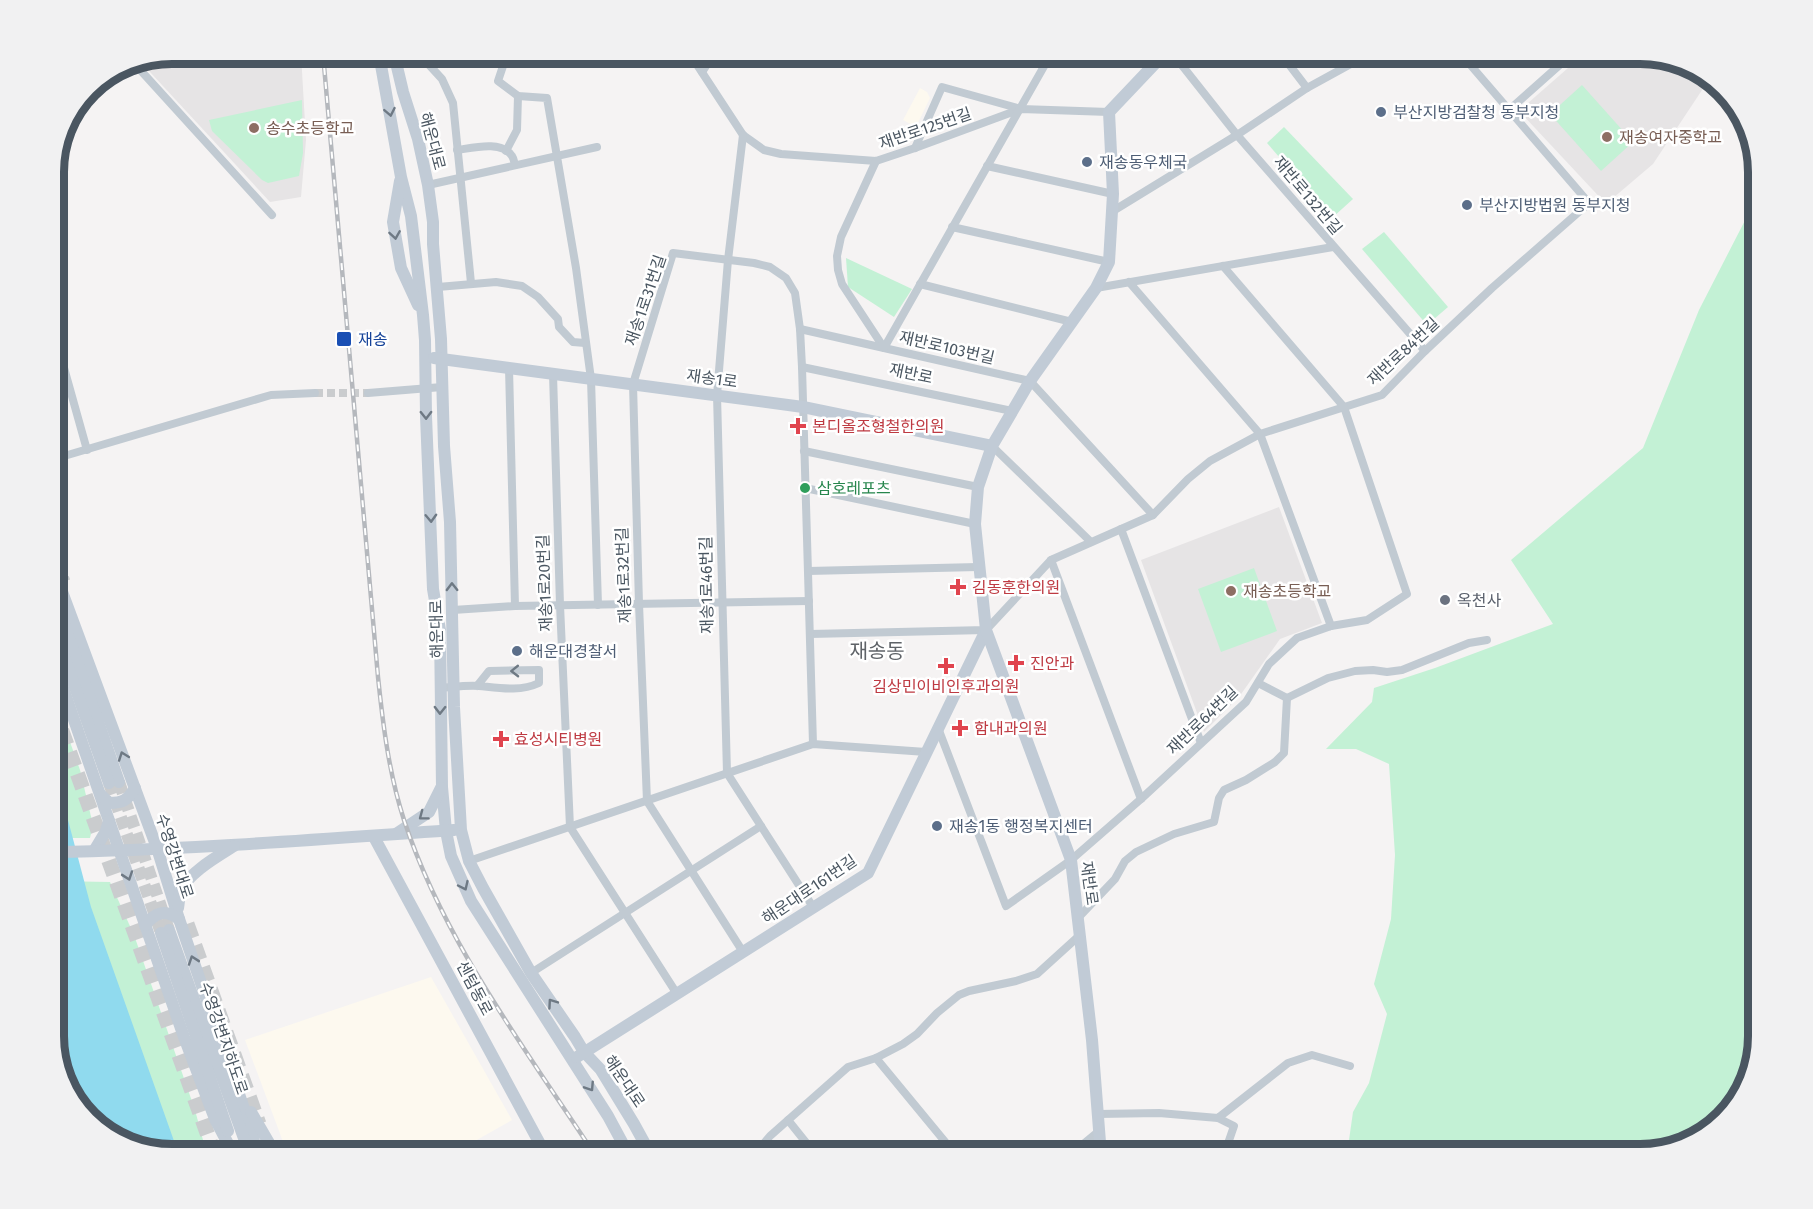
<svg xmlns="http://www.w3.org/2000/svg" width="1813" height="1209" font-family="'Fira Sans','Noto Sans KR',sans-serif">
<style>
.commercial{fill:#fdf9ef}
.education{fill:#e6e4e5}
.green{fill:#c3f1d5}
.water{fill:#90daee}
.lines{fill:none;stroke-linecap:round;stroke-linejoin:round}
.street-tunnel{stroke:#caccce;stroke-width:8;stroke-dasharray:8 4;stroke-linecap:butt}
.secondary-tunnel{stroke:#caccce;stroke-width:12;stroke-dasharray:12 6;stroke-linecap:butt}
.highway-tunnel{stroke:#caccce;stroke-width:15;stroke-dasharray:15 8;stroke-linecap:butt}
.street{stroke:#c1cad2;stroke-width:8}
.secondary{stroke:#c1cbd6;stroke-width:12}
.rail-casing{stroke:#b5b8bd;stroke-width:4.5}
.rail{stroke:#fff;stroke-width:2;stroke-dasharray:7;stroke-linecap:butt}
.oneway{stroke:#6e7984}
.oneway2{stroke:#6e7983}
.service-dot{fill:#5c6f8a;stroke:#fff;stroke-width:2}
.education-dot{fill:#8d6e63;stroke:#fff;stroke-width:2}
.transit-dot{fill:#1a4fb4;stroke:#fff;stroke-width:2}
.health-dot{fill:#e0444e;stroke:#fff;stroke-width:2}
.leisure-dot{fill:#2e9e5b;stroke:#fff;stroke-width:2}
.worship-dot{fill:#6b7280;stroke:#fff;stroke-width:2}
.labels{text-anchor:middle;stroke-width:5;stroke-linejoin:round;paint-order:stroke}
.service-label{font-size:16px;fill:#4e5e75;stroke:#fff;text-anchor:start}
.education-label{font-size:16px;fill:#785e54;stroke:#fff;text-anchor:start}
.street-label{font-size:16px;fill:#4a5661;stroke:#fff}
.transit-label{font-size:16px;fill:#164399;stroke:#fff;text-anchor:start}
.health-label{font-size:16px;fill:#be3a42;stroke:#fff;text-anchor:start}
.leisure-label{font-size:16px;fill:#27864d;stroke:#fff;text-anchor:start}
.worship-label{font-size:16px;fill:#5b616d;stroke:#fff;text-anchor:start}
.quarter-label{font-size:20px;fill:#5f6368;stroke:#fff}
.rim{fill:none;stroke:#4a5661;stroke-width:8}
</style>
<rect width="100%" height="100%" fill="#f5f3f3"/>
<!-- commercial -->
<g class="commercial">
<path d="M920,88l7,4 3,6 -14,29 -13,-7z"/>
<path d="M431,977l81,143 -62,35h-162l-43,-115z"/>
</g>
<!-- education -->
<g class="education">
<path d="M173,54h128l5,86 -5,57 -31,5 -120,-130 -6,-10z"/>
<path d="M1584,54h56l67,20 3,4 -57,86 -47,40 -87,-93z"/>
<path d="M1279,507l43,116 -42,16 -41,58 -35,35 -63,-172z"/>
</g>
<!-- green -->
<g class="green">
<path d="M1582,85l51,57 -32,29 -51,-57z"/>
<path d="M302,100l1,53 -4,23 -31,7 -6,-3 -50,-49 -3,-11z"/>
<path d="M1284,127l69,72 -21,19 -65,-75z"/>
<path d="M1756,199h3v838l-20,66 -40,36 -58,16h-287l5,-12 -10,-3 4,-28 16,-29 18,-69 -13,-30 17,-65 4,-64 -6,-91 -33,-15h-30l46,-47 2,-14 61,-20 118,-44 -42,-64 132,-112 56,-138z"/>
<path d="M1384,232l64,75 -21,18 -65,-76z"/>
<path d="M846,258l66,31 -18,28 -46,-30z"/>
<path d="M1254,568l23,63 -56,21 -23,-63z"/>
<path d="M54,697l26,73 13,55 -3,13h-36z"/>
<path d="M54,881l56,1 24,53 61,175 12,45h-34l-67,-20 -36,-40 -16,-51z"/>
</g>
<!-- water -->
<path class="water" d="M54,767l37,140 88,248h-7l-66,-20 -36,-40 -16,-51z"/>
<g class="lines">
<!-- street-tunnel -->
<path class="street-tunnel" d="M315,393h53"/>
<!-- secondary-tunnel -->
<g class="secondary-tunnel">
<path d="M119,782l50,148"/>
<path d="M109,783l52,150"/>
</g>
<!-- highway-tunnel -->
<g class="highway-tunnel">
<path d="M54,557l9,25"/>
<path d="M54,709l161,446"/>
<path d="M187,924l72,200"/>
</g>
<!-- street -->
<g class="street">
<path d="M419,54l23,25 11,24 18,180"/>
<path d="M507,54l-9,27 20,15 29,2 29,170 15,111 7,226"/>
<path d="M690,54l53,81 21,15 17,4 95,7 39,-13 106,-39 88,3"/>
<path d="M1173,54l64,81 188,216"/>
<path d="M1281,54l26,34"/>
<path d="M1556,54l7,7"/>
<path d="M396,61l14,-7"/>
<path d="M133,62l139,153"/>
<path d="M702,72l12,-18"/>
<path d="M1509,110l63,-56"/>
<path d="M743,135l-15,125 -11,135 10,378 86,134"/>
<path d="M915,148l27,-61 79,22"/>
<path d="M457,150c15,-2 45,-10 55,6 2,3 2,6 3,9"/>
<path d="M506,151l11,-21 1,-34"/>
<path d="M876,161l-35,76 -4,19 1,14 4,14 42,64 146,33 123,134"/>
<path d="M987,166l126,28"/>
<path d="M428,185l169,-38"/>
<path d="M1113,211l124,-76 70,-47 62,-34"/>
<path d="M952,227l157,35"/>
<path d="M1129,282l131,152 71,192"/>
<path d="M920,284l152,38"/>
<path d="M438,287l58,-5 26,4 16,11 20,22 1,8 14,15 12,1"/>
<path d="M1096,288l237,-41"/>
<path d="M800,329l84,19 167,-294"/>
<path d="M54,332l33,118"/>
<path d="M802,367l210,44"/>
<path d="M509,368l6,238"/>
<path d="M553,374l7,231 10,222 107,167"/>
<path d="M368,393l74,-6"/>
<path d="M992,446l99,96"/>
<path d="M804,451l174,36"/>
<path d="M54,459l217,-64 44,-2"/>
<path d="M805,488l170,36"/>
<path d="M1121,529l80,214"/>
<path d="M1051,560l90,239"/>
<path d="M808,571l170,-4"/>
<path d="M453,610l62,-4 294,-5"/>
<path d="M810,634l176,-4 65,-70 102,-45 35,-36 22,-18 50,-27 122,-39 43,-44 67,-63 97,-85 -128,-149"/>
<path d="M1258,683l29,15"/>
<path d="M441,688c13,-1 26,-3 38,-2 20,2 41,6 60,-3v-13l-50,1 -12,15"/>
<path d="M1287,698l41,-20 27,-7 18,-1 14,2 15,-2 67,-27 18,-3"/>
<path d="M938,728l68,178 65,-46 70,-61 105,-97 23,-38 28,-26 34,-12 36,-6 40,-26 -63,-187 -121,-141"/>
<path d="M469,861l344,-117 113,8"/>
<path d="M1078,918l37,-39 10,-18 11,-9 38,-18 40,-12 5,-24 5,-8 22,-10 29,-18 9,-9 3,-55"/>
<path d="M743,952l-96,-151 -8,-197 -6,-220 40,-131 81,10 16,4 16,11 9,15 5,36 2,38 11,377"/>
<path d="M531,973l230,-147"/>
<path d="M876,1058l80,97"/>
<path d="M1098,1114l61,-1 59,5 70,-55 24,-8 38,11"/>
<path d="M1218,1118l16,8 -10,29"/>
<path d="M788,1120l28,35"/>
<path d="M754,1155l16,-19 78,-69 28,-9 27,-14 14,-10 20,-21 22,-18 10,-4 47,-10 21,-7 43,-39"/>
<path d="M1070,1155l29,-24"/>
</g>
<!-- secondary -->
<g class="secondary">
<path d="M379,54l22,123 10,39 12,99 2,25 1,76 7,173 7,41 2,157 4,44 5,25 20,45 137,215 21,39"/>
<path d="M394,54l9,38 15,47 10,46 5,37v22l8,95 3,107 6,76 4,185 7,123 8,31 14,27 48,85 44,64 9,15 17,18 33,54 17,31"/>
<path d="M400,181l-7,41 8,46 17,37"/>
<path d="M434,358l369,49 189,39"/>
<path d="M54,570l103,278 22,71 74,216 3,20"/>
<path d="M54,595l65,187"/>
<path d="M54,628l55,155"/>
<path d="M54,662l130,375 31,82 19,36"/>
<path d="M101,795l8,8c14,0 19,-3 26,-15"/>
<path d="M396,834l33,-22 12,-24"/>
<path d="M374,837l172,318"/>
<path d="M94,851l12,-20 3,-10"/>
<path d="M54,852c134,-2 267,-13 400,-22"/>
<path d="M178,908c1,-5 1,-10 2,-15 5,-18 38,-37 54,-47"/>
<path d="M145,925c11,-13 20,-16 34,-6"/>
<path d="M169,930l81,225"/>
<path d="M161,933l67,198"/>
<path d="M577,1057l291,-184 118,-243"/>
<path d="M251,1112l25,43"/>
<path d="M1101,1155l-9,-115 -21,-180 -85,-230 -11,-106 3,-37 14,-41 38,-65 66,-93 13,-26 4,-68 -4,-82 55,-58"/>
</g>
<!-- rail casing -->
<g class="rail-casing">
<path id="rail" d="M323,54l55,623c5,48 11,97 26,143 40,122 121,228 191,335"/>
</g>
<!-- rail -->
<use href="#rail" class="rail"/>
</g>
<!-- one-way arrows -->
<defs><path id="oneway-chevron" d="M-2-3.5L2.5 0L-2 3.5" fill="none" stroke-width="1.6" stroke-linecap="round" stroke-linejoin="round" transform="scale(1.5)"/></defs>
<g class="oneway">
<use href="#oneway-chevron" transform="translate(390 112) rotate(79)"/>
<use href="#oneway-chevron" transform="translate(395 235) rotate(81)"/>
<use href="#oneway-chevron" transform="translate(426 415) rotate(89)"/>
<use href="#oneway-chevron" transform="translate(431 518) rotate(88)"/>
<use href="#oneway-chevron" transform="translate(452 587) rotate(-91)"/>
<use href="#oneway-chevron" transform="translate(440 710) rotate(91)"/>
<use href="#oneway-chevron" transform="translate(123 756) rotate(-110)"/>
<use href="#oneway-chevron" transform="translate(423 816) rotate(143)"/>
<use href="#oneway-chevron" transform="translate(128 876) rotate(71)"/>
<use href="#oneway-chevron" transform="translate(464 886) rotate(65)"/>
<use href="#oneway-chevron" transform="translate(193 960) rotate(-109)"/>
<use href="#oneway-chevron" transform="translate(552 1003) rotate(-125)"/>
<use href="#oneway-chevron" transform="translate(590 1087) rotate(57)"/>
</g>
<use class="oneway2" href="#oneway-chevron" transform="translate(515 671) rotate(179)"/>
<!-- markers -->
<g class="service-dot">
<circle cx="1381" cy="112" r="6"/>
<circle cx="1087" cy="162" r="6"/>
<circle cx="1467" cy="205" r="6"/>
<circle cx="517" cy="651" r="6"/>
<circle cx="937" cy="826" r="6"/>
</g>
<g class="education-dot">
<circle cx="254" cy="128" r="6"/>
<circle cx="1607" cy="137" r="6"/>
<circle cx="1231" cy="591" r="6"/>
</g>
<rect class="transit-dot" x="336" y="331" width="16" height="16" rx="3"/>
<g class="health-dot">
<path d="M795 417h6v6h6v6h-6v6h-6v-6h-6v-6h6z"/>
<path d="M955 578h6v6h6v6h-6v6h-6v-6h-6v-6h6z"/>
<path d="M1013 654h6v6h6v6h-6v6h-6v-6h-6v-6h6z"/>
<path d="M943 657h6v6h6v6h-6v6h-6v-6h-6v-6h6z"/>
<path d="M957 719h6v6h6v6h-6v6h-6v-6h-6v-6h6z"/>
<path d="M498 730h6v6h6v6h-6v6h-6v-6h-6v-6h6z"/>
</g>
<circle class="leisure-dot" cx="805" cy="488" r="6"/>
<circle class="worship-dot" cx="1445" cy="600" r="6"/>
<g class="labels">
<!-- service labels -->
<g class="service-label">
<text x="1393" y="118">부산지방검찰청 동부지청</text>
<text x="1099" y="168">재송동우체국</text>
<text x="1479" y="211">부산지방법원 동부지청</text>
<text x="529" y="657">해운대경찰서</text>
<text x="949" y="832">재송1동 행정복지센터</text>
</g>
<!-- education labels -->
<g class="education-label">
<text x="266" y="134">송수초등학교</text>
<text x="1619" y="143">재송여자중학교</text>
<text x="1243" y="597">재송초등학교</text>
</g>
<!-- street labels -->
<g class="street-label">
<text transform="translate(925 128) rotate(-19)" y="6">재반로125번길</text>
<text transform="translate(433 141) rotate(75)" y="6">해운대로</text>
<text transform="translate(1308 195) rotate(50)" y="6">재반로132번길</text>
<text transform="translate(645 300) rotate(-71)" y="6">재송1로31번길</text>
<text transform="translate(947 347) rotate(13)" y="6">재반로103번길</text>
<text transform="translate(1403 351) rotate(-43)" y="6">재반로84번길</text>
<text transform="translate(911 373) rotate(12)" y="6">재반로</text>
<text transform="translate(712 378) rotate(8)" y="6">재송1로</text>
<text transform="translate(623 575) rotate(-92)" y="6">재송1로32번길</text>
<text transform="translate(544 583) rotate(-92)" y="6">재송1로20번길</text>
<text transform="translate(706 585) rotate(-91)" y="6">재송1로46번길</text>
<text transform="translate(436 629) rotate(-91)" y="6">해운대로</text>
<text transform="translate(1202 720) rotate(-44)" y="6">재반로64번길</text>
<text transform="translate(175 856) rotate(72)" y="6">수영강변대로</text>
<text transform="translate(1090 883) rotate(82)" y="6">재반로</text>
<text transform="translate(809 889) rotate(-34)" y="6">해운대로161번길</text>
<text transform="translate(475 988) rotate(62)" y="6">센텀동로</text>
<text transform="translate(224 1038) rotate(71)" y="6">수영강변지하도로</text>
<text transform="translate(625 1081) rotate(56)" y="6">해운대로</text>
</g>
<!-- transit labels -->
<g class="transit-label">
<text x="358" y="345">재송</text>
</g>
<!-- health labels -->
<g class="health-label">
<text x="812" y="432">본디올조형철한의원</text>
<text x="972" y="593">김동훈한의원</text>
<text x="1030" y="669">진안과</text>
<text x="946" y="692" text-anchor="middle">김상민이비인후과의원</text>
<text x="974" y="734">함내과의원</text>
<text x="514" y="745">효성시티병원</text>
</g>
<!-- leisure labels -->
<g class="leisure-label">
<text x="817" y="494">삼호레포츠</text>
</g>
<!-- worship labels -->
<g class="worship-label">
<text x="1457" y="606">옥천사</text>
</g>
<!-- quarter labels -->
<g class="quarter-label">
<text x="877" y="658">재송동</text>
</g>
</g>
<!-- crop -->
<path d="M0 0H1813V1209H0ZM172 64H1640A108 108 0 0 1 1748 172V1036A108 108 0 0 1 1640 1144H172A108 108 0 0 1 64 1036V172A108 108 0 0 1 172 64Z" fill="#f1f1f2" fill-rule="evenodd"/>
<path class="rim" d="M172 64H1640A108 108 0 0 1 1748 172V1036A108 108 0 0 1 1640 1144H172A108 108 0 0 1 64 1036V172A108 108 0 0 1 172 64Z"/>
</svg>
